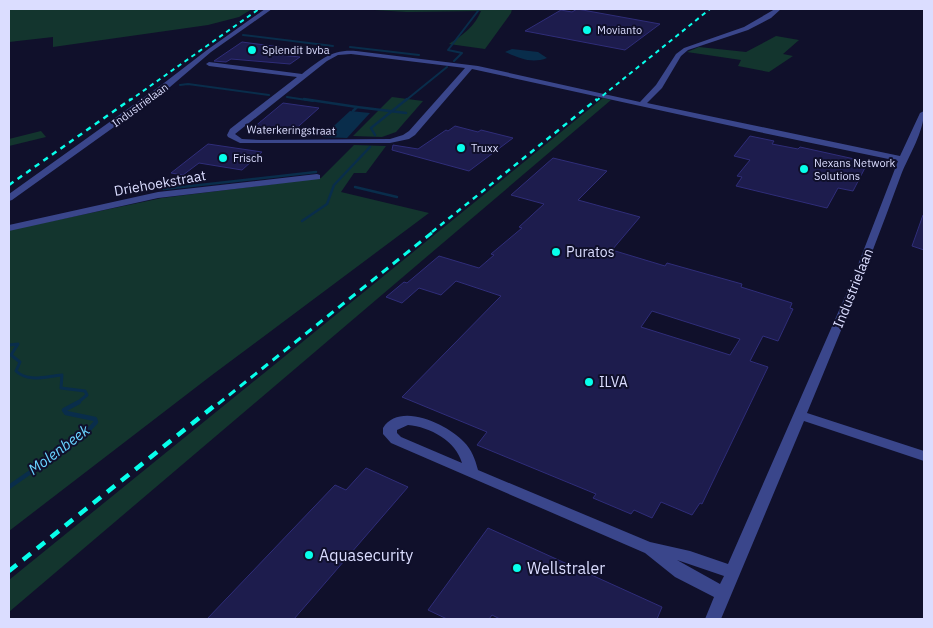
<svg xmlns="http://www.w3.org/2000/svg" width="933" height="628" font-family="'IBM Plex Sans',sans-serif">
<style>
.green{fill:#13352e}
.water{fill:#092d4b}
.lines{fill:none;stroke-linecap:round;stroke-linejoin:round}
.stream-far3{stroke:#092d4b;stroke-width:2}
.stream-far2{stroke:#092d4b;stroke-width:2.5}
.stream-far1{stroke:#092d4b;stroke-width:3}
.stream{stroke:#092d4b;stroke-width:4.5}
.building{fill:#1d1c4d;stroke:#2f2d79;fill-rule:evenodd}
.minor{fill:#3a468b;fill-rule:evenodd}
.rail-far3{stroke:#07ffeb;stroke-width:2;stroke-dasharray:4.5 4;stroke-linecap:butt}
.rail-far2{stroke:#07ffeb;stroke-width:2.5;stroke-dasharray:5.5 5;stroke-linecap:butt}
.rail-far1{stroke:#07ffeb;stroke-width:3;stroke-dasharray:8 6;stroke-linecap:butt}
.rail{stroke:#07ffeb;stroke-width:4.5;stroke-dasharray:10 8;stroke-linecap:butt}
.poi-dot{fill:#07ffeb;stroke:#10102b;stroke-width:2}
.labels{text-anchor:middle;stroke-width:4;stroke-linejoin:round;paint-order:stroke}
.far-poi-label{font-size:11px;fill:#dbddff;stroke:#10102b;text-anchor:start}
.far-street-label{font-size:11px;fill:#dbddff;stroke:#10102b}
.street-label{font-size:14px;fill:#dbddff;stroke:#10102b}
.poi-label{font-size:14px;fill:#dbddff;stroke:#10102b;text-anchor:start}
.water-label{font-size:15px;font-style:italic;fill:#69d4ff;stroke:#10102b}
.near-poi-label{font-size:16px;fill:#dbddff;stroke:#10102b;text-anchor:start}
</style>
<rect width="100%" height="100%" fill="#10102b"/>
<!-- green -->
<g class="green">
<path d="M9,9h243l-13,8 -31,8 -155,22v-10l-44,5z"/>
<path d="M358,9h154l-1,4 -26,36 -36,-5c14,-9 26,-18 32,-33l-74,1z"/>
<path d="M776,36l23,4 -16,14 10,2 -24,16 -31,-6 3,-6 -54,-8 12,-5 47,5z"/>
<path d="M392,97l31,4 -27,31 -14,5 -29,-1z"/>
<path d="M603,98l8,2 -602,512v-32z"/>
<path d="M41,131l5,6 -37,9v-7z"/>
<path d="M354,145l32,1 -20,27h-12l-13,19 88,21 -217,162 -203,156v-301l153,-32 159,-20z"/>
</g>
<!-- water -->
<g class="water">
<path d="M512,49l26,3 9,6c-16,6 -27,0 -42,-6z"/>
<path d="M350,111l20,2 -23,25 -25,-1z"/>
</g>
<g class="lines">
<!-- stream-far3 -->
<g class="stream-far3">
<path d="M243,35l90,11"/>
<path d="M350,47l69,8"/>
<path d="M454,61l8,-8 -14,-3 30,-39"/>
<path d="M180,85l8,-1 81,11"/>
<path d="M287,97l26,4"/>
<path d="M405,101l42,-34"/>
</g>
<!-- stream-far2 -->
<g class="stream-far2">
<path d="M304,99l53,8 -4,4"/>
<path d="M357,107l49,6"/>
<path d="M375,135l-4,-7 36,-29"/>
<path d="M355,187l42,10"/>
<path d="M164,189l152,-17"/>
<path d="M302,221l25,-17 7,-19 36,-38"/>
</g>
<!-- stream-far1 -->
<path class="stream-far1" d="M9,345l9,-1 -7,11 9,7 -4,9c13,12 30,5 46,4l-1,13 24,3 2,4 -11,9"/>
<!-- stream -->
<path class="stream" d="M9,487l76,-53 11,-12 -1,-3 -29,-6 -2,-3 15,-8"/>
</g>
<!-- building -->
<g class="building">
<path d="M577,9l83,15 -35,26 -100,-19 36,-21 11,2z"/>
<path d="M242,42l38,5 -10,7 30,3 -10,7 -59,-5 -5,3 -12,-1z"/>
<path d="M283,103l36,5 -28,25 -38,-5z"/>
<path d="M455,126l23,6 3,-2 32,8 -44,33 -77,-21 1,-5 25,4 28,-19 2,1z"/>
<path d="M750,136l24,5 -2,3 26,5 2,-2 68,15 -15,29 -15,-3 -11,20 -91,-22 6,-9 -5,-1 13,-16 -16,-4z"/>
<path d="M208,144l54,8 -20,18 -43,-7 -16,12 -12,-2z"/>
<path d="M553,158l54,13 -29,29 62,17 -28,33 53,16 2,-3 75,21 -1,3 51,16 -2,5 3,1 -15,32 -15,-5 -13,25 18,6 -66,137 -2,-1 -8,12 -31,-13 -9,16 -18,-8 -3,4 -38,-16 3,-4 -119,-49 10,-13 -85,-35 99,-101 -45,-15 -15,14 -22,-7 -17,15 -16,-6 18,-15 3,1 32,-27 40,12 15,-13 -3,-1 31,-26 -3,-1 25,-23 -33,-9zM652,311l88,28 -10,16 -89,-28z"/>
<path d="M923,215h1v35l-12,-4z"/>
<path d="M366,468l42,19 -114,132h-87l128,-134 11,5z"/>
<path d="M488,528l174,79 -5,12h-157l-8,-4 -3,4h-42l-19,-9z"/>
</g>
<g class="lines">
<!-- minor -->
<g class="minor">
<path d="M265,9h7l-61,43 -41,35 -158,113 -3,1v-7l155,-111 43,-33z"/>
<path d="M775,9h6l-10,9 -23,12 -60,20 -7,6 -19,32 -15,15 253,53 20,-43 4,-2c0,21 -15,44 -23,64 -29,80 -61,159 -94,238l117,38v10l-120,-40 -83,198h-16l9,-22 -39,-20 -30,-24 -254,-110 -8,-9v-6c17,-27 65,-3 81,14 8,8 11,17 14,28l172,72 40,9 38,13 123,-281 47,-122 -139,-29 -287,-63 -57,66 -6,4 -19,4h-150l-12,-6 -1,-2 3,-6 67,-52 -88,-11 -3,-2 3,-2 93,12c18,-14 30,-25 54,-23l122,15 162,36 16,-17 20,-31 8,-6 60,-21zM351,54l114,14 -56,63 -6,4 -13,4 -129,1 -19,-1 -7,-5 92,-73 11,-6zM408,425c22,2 48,16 54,38l-61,-26 -4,-4v-3zM677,560l47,16 -4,8z"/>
<path d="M317,174l3,1v4l-162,19 -149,33v-6l149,-33z"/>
</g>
<!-- rail-far3 -->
<g class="rail-far3">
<path d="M129,101l130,-92"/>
<path d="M596,101l114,-92"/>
</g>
<!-- rail-far2 -->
<g class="rail-far2">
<path d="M9,185l122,-86"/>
<path d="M432,232l165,-133"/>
</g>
<!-- rail-far1 -->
<path class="rail-far1" d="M218,404l216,-173"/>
<!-- rail -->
<path class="rail" d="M9,571l210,-169"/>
</g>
<!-- markers -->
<g class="poi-dot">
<circle cx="587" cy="30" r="5"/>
<circle cx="252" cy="50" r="5"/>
<circle cx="461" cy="148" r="5"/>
<circle cx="223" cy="158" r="5"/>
<circle cx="804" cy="169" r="5"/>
<circle cx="556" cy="252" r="5"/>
<circle cx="589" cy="382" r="5"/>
<circle cx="309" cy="555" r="5"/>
<circle cx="517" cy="568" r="5"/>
</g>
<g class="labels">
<!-- far-poi labels -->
<g class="far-poi-label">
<text x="597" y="34">Movianto</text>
<text x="262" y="54">Splendit bvba</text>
<text x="471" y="152">Truxx</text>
<text x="233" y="162">Frisch</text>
<text x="814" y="167">Nexans Network<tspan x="814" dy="13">Solutions</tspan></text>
</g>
<!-- far-street labels -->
<g class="far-street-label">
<text transform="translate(140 105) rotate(-36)" y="4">Industrielaan</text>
<text transform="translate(291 130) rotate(1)" y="4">Waterkeringstraat</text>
</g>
<!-- street labels -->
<g class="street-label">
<text transform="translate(160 183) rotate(-10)" y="5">Driehoekstraat</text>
<text transform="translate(853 288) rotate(-68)" y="5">Industrielaan</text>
</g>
<!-- poi labels -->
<g class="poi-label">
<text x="566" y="257">Puratos</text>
<text x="599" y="387">ILVA</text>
</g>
<!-- water labels -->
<g class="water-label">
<text transform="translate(59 450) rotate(-37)" y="5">Molenbeek</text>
</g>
<!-- near-poi labels -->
<g class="near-poi-label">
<text x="319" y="561">Aquasecurity</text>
<text x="527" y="574">Wellstraler</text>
</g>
</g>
<!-- border -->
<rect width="933" height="628" fill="none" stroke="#dbddff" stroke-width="20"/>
</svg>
